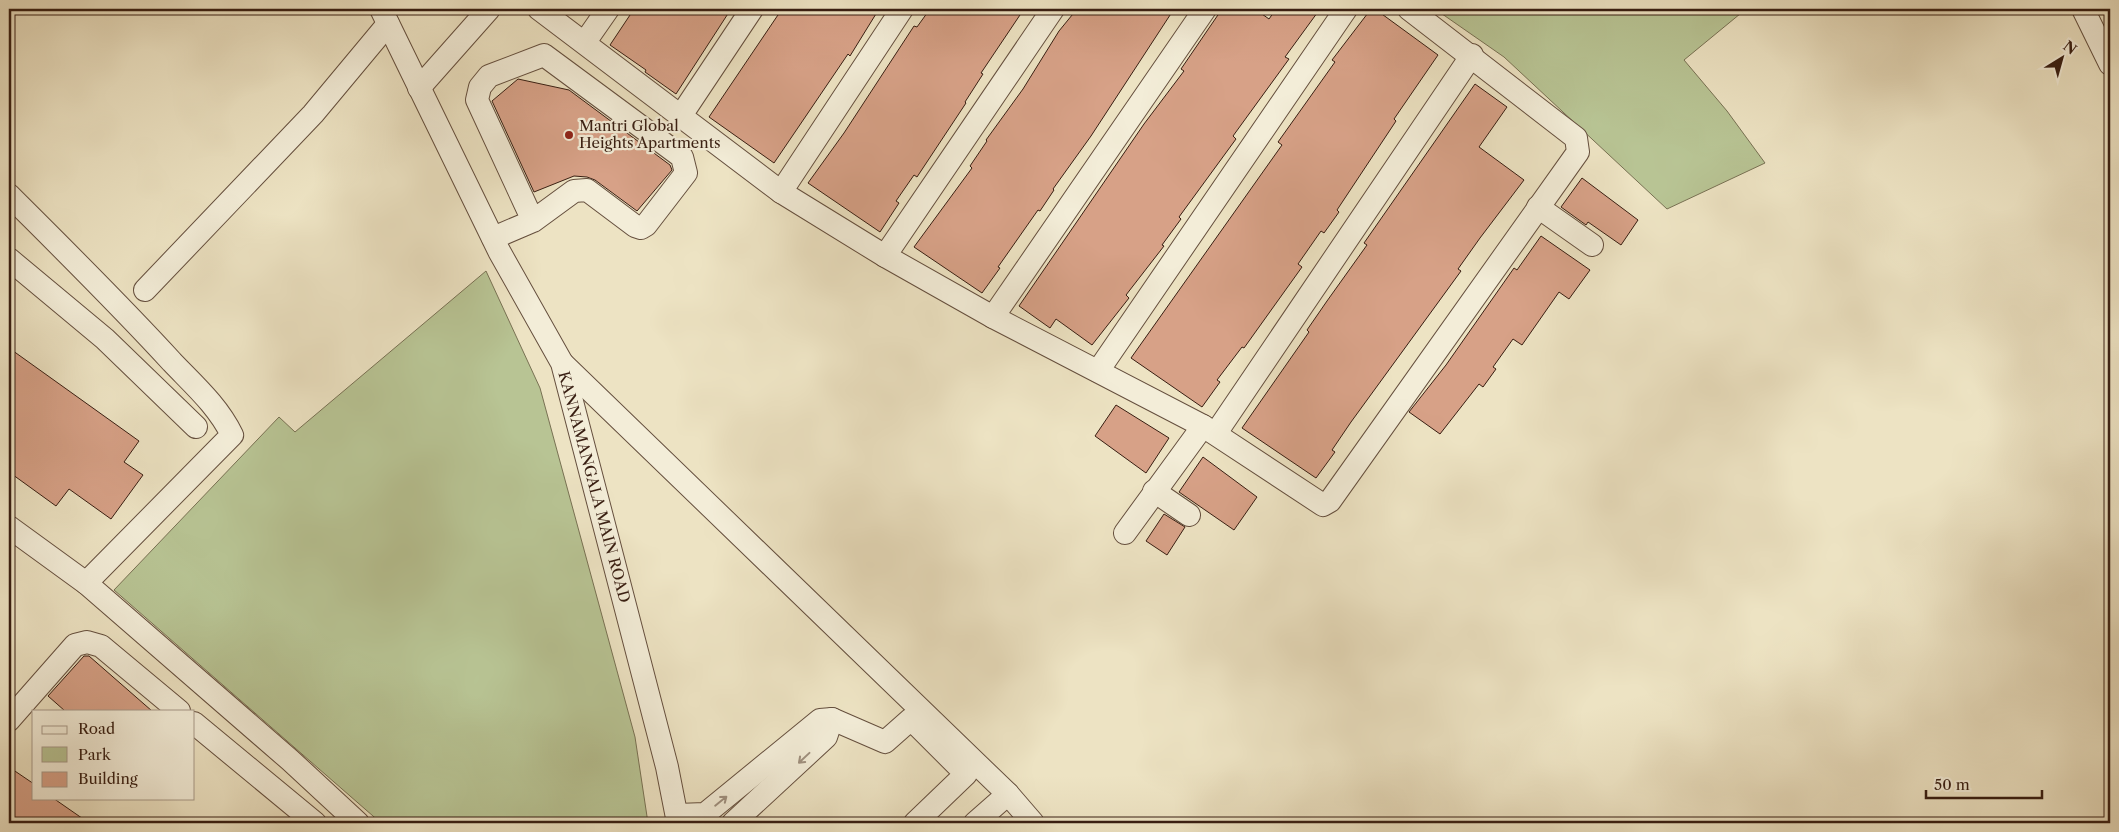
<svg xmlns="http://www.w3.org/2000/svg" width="2119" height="832" font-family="'Libre Caslon Text',serif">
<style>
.green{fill:#b8c494;stroke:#787153}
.building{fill:#d7a187;stroke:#381e12}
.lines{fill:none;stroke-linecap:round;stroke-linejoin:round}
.minor-casing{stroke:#654f3e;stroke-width:24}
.minor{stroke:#f3edd8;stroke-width:22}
.oneway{stroke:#9f907f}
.poi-dot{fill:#8f2418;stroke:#f3edd8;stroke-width:2}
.labels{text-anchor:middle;stroke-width:4.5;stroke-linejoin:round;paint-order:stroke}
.poi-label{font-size:15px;fill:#381e12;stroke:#f3edd8;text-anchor:start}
.street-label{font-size:15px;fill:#381e12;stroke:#f3edd8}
</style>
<rect width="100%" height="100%" fill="#ede3c3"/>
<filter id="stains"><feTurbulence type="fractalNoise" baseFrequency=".004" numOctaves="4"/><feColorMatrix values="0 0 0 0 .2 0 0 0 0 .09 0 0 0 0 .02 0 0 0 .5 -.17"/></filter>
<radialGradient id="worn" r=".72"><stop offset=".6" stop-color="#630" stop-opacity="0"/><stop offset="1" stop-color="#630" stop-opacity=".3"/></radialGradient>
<!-- green -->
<g class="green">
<path d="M1435,9h311l-62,51 43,51 38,52 -98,46 -163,-152z"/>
<path d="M486,271l54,117 95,349 13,86h-267l-267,-233 165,-173 16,15z"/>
</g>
<!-- building -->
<g class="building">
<path d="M634,9h97l-55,85 -31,-22 1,-2 -36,-25z"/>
<path d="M782,9h97l-29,47 -2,-2 -74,109 -65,-46z"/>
<path d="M930,9h94l-43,64 2,1 -18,28 1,1 -49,74 -3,-2 -18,26 3,2 -19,29 -72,-49 36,-50 70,-107 3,1z"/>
<path d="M1077,9h97l-83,127 -38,53 1,1 -14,21 -2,-1 -40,57 2,1 -18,25 -68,-46 58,-79 -2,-2 17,-25 -1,-1 37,-51 36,-58z"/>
<path d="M1222,9h33l14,10 7,-10h44l-35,48 4,2 -56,77 3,3 -57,78 2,2 -19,26 2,1 -38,49 3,3 -37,47 -36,-26 -6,9 -31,-22 125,-182 40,-53 -3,-2z"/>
<path d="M1371,9h4l63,46 -44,64 2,2 -59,89 2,2 -15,21 -3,-2 -23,33 4,3 -58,81 -2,-1 -25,33 3,2 -18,25 -71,-49 151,-213 -4,-3 57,-80 -3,-2z"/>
<path d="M518,79l51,11 101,75 2,5 -35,41 -42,-31 -8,-3 -13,-1 -40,16 -42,-91z"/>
<path d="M1475,84l32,23 -28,40 45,33 -44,58 -22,31 3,2 -110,151 -19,28 3,2 -19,26 -74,-50 67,-96 -2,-2 20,-29 40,-56 -3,-2z"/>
<path d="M1582,178l56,42 -17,25 -33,-23 -2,3 -25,-18z"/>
<path d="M1541,236l49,34 -21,29 -10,-7 -37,53 -9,-6 -20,28 3,2 -13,18 -4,-3 -39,50 -31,-22 37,-47 68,-97 3,2z"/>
<path d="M9,348l130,93 -15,21 19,13 -32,44 -42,-30 -13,17 -47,-34z"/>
<path d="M1116,405l53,33 -23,35 -51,-37z"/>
<path d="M1203,457l54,40 -23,33 -55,-38z"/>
<path d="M1164,514l21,13 -18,28 -21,-14z"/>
<path d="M84,656h5l63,55h-87l-17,-15z"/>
<path d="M9,767l25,17v14h19l36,25h-80z"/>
</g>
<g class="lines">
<!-- minor casing -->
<g class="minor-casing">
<g id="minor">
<path d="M381,9l118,242 63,112 105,404 11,56"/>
<path d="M539,9l242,183 104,64 108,61 210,109 120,79 7,-4 248,-349 -2,-14 -167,-129"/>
<path d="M2083,9l27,55"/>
<path d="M585,42l23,-33"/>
<path d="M419,88l70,-79"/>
<path d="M680,117l72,-108"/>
<path d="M781,192l121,-183"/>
<path d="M9,195c55,55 110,109 163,167 22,23 46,44 60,73l-146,148"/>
<path d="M1538,207l54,38"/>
<path d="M493,238l40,-17 41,-30 13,-1 48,36 6,2 5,-3 40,-52 -4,-16 -138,-102 -55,21 -9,11 -3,13 56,121"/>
<path d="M885,256l168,-247"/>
<path d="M9,259l96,80 91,88"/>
<path d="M145,290l168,-176 75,-90"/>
<path d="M993,317l212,-308"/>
<path d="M563,364l445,430 25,29"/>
<path d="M1098,371l248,-362"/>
<path d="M1216,433l256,-378"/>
<path d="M1154,491l35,24"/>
<path d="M9,527l77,56 204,177 68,63"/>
<path d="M1125,533l78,-107"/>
<path d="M9,720l66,-75 12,-3 14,4 78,65"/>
<path d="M194,723l121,100"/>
<path d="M677,815l28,-1 115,-94 12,-1 53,23 26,-23 55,55 -51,49"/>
<path d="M733,823l93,-86 6,-18"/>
<path d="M975,823l33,-29"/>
</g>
</g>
<!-- minor -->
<use href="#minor" class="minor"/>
</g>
<!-- one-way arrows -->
<defs><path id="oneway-shaft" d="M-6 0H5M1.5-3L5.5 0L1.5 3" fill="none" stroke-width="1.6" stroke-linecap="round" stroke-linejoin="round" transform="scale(1.25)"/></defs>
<g class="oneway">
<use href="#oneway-shaft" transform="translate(804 758) rotate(137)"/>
<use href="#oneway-shaft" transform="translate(721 801) rotate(-39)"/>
</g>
<!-- markers -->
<circle class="poi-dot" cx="569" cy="135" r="5"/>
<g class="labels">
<!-- poi labels -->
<g class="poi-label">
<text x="579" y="131">Mantri Global<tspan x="579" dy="17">Heights Apartments</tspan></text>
</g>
<!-- street labels -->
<g class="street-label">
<text transform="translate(594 487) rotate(75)" y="5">KANNAMANGALA MAIN ROAD</text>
</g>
</g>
<!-- margin -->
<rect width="2119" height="832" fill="none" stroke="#ede3c3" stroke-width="30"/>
<rect x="10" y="10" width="2099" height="812" fill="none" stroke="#381e12" stroke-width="2.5"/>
<rect x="15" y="15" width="2089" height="802" fill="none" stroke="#381e12"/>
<!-- legend -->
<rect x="32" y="710" width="162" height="90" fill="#f3edd8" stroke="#a89a89"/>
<rect x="42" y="726" width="25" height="8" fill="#f3edd8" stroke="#a89a89"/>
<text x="78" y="734" font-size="15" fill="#381e12">Road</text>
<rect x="42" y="747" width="25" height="15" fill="#b8c494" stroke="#a89a89"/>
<text x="78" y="760" font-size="15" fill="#381e12">Park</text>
<rect x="42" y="772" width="25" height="15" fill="#d7a187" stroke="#a89a89"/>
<text x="78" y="784" font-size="15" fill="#381e12">Building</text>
<!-- north arrow -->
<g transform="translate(2062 58) rotate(37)" stroke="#f3edd8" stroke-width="4" paint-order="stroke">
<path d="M0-4L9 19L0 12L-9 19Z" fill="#381e12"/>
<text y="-8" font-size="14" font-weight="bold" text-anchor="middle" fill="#381e12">N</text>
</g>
<!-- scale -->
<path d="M1926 790v8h116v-8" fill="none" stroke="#381e12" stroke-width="2.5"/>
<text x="1934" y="790" font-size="15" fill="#381e12" stroke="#f3edd8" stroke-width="4" paint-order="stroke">50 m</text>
<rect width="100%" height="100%" filter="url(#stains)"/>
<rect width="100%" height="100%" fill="url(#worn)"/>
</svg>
